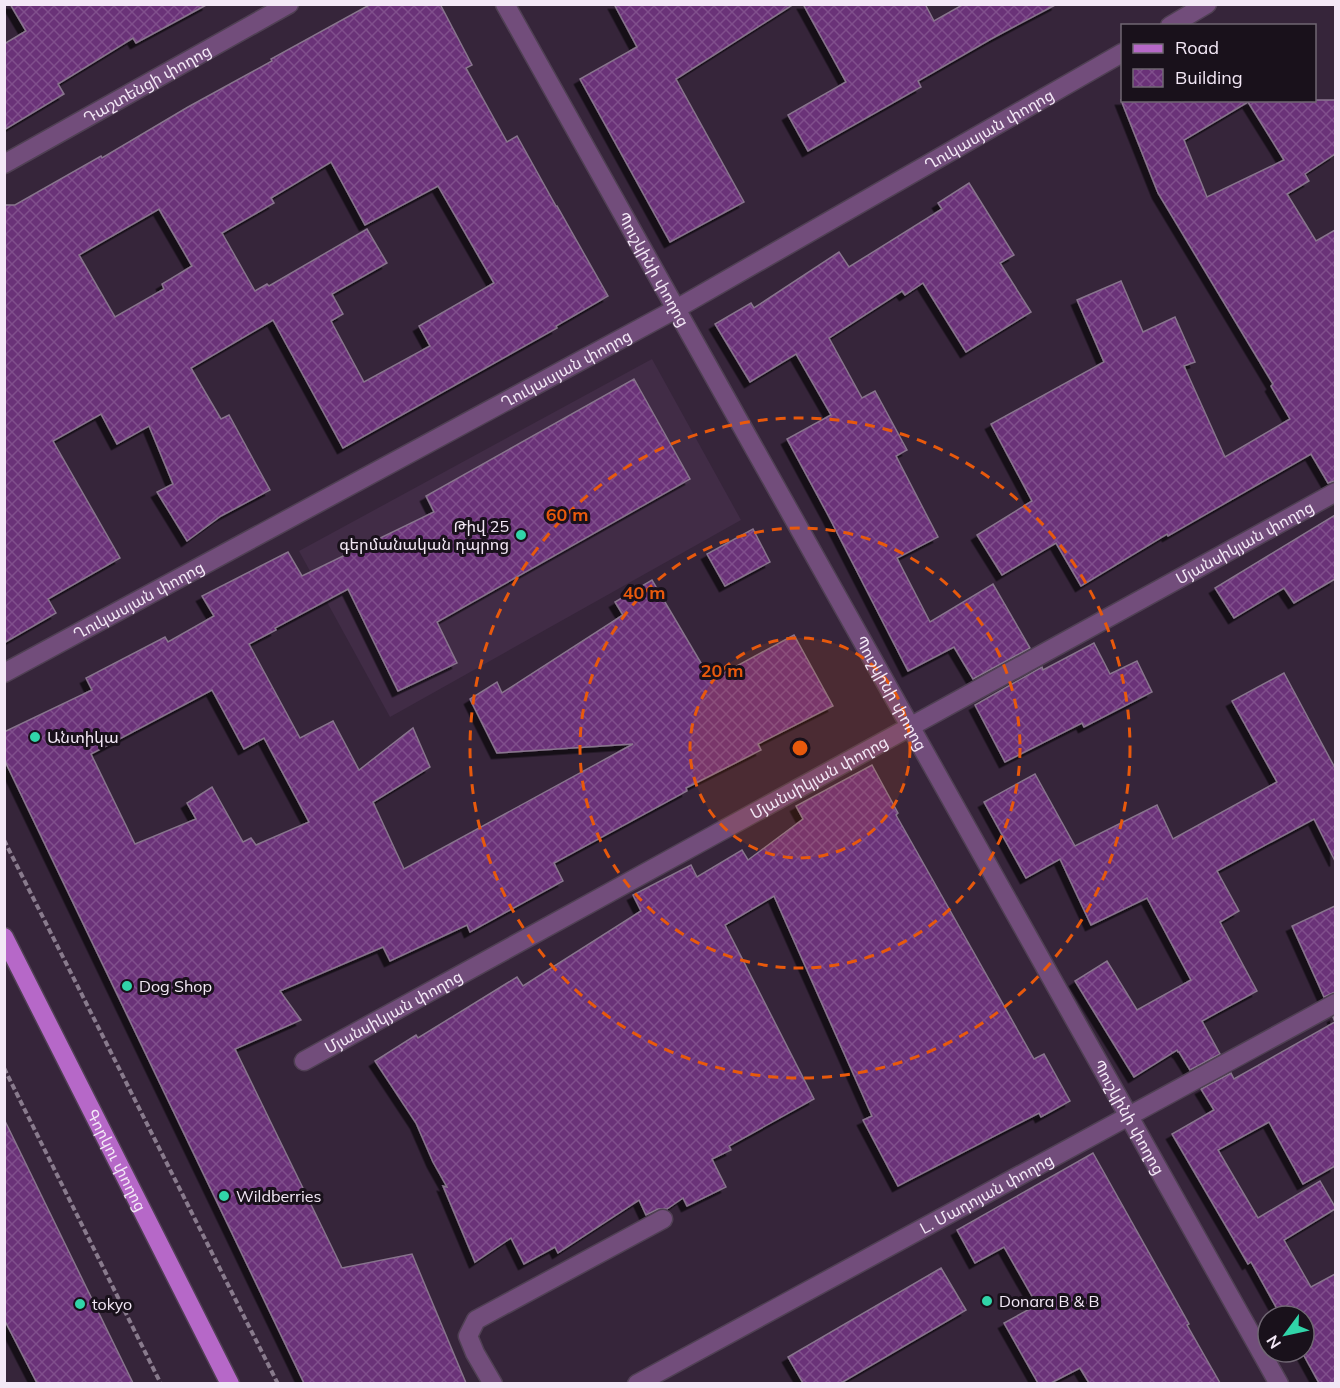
<svg xmlns="http://www.w3.org/2000/svg" width="1340" height="1388" font-family="Mulish,'Noto Sans Armenian',sans-serif">
<style>
.built{fill:#412c46}
.building{fill:url(#building-cross-hatch);stroke:#88758d;stroke-width:1.5;fill-rule:evenodd;filter:url(#shadow)}
.lines{fill:none;stroke-linecap:round;stroke-linejoin:round}
.minor-casing{stroke:#504054;stroke-width:21}
.major-casing{stroke:#504054;stroke-width:21}
.path{stroke:#897b8d;stroke-width:4;stroke-dasharray:6 3;stroke-linecap:butt}
.minor{stroke:#724d7b;stroke-width:18}
.major{stroke:#b668c8;stroke-width:18}
.ring{fill:none;stroke:#e8590c;stroke-width:3;stroke-dasharray:10 8}
.poi-dot{fill:#31d4a9;stroke:#19111b;stroke-width:2}
.labels{text-anchor:middle;stroke-width:6;stroke-linejoin:round;paint-order:stroke}
.street-label{font-size:16px;fill:#f3e8f6;stroke:#19111b}
.poi-label{font-size:16px;fill:#f3e8f6;stroke:#19111b;text-anchor:start}
.centre{fill:#e8590c;stroke:#19111b;stroke-width:3}
.ring-label{font-size:18px;text-anchor:middle;font-weight:bold;fill:#e8590c;stroke:#19111b;stroke-width:6;stroke-linejoin:round;paint-order:stroke}
</style>
<defs>
<pattern id="building-cross-hatch" width="8" height="8" patternUnits="userSpaceOnUse" patternTransform="scale(1.5)"><rect width="8" height="8" fill="#6a3178"/><path d="M0 0l8 8M0 8l8-8" fill="none" stroke="#804f8c"/></pattern>
<filter id="shadow"><feDropShadow dx="-5.5" dy="5.5" stdDeviation="0" flood-color="#0009"/></filter>
</defs>
<rect width="100%" height="100%" fill="#36253a"/>
<!-- built -->
<path class="built" d="M652,359l89,161 -351,197 -91,-166z"/>
<!-- building -->
<g class="building">
<path d="M10,4h198l-72,39 -3,-5 -75,46 6,10 -60,36v-86l22,-13z"/>
<path d="M371,4h69l32,61 -6,3 41,74 10,-6 39,70h1l51,90 -52,30 1,2 -214,120 -70,-128 -82,48 30,51 8,-4 41,75 -49,26 -34,25 -30,-49 16,-8 -24,-58 -32,18 -16,-30 -48,27 67,117 -72,41 8,14 -52,30v-438h11l86,-49 1,2 86,-51 84,-46 -1,-2zM331,162l34,63 73,-39 56,97 -75,43 11,20 -66,36 -33,-61 12,-7 -11,-20 55,-31 -20,-34 -98,57 -2,-2 -12,7 -33,-58 52,-30 -3,-5zM159,209l33,57 -30,18 2,5 -49,28 -36,-62z"/>
<path d="M614,4h180l-118,75 68,123 -74,40 -90,-163 57,-32z"/>
<path d="M803,4h122l9,17 30,-17h93l-66,35 -73,42 3,6 -113,64 -20,-36 58,-33z"/>
<path d="M1121,100h214v54l-30,20 4,7 -22,13 29,47 19,-11v251l-7,2 -17,-29 -143,82 -1,-2 -86,52 -25,-43 -54,32 -25,-40 55,-34 -41,-77 113,-62 -27,-62 44,-19 22,51 32,-15 20,45 -11,4 41,91 65,-38 -19,-33 2,-2 -115,-191zM1248,102l36,58 -77,37 -23,-57z"/>
<path d="M969,183l45,72 -14,8 31,49 -65,40 -43,-69 -18,12 -3,-4 -73,47 33,60 13,-7 32,59 -11,6 42,81 -41,21 33,64 63,-38 37,64 -57,31 -19,-32 -46,24 -80,-156 -41,-76 44,-24 -35,-61 -46,28 -35,-58 36,-21 3,5 85,-56 10,15 93,-58 -4,-6z"/>
<path d="M634,379l56,100 -253,143 20,41 -59,28 -50,-102 -73,39 1,2 -27,14 51,94 33,-17 26,49 54,-42 17,39 -57,35 31,67 229,-125 -136,9 -27,-54 27,-17 5,11 121,-78 -8,-13 37,-22 59,100 83,-45 39,71 -75,38 3,6 -75,38 1,3 -133,72 9,18 -93,51 -3,-7 -77,36 -7,-14 -103,44 21,29 -66,29 107,219 70,-14 54,129h-162l-300,-624v-27l88,-42 -6,-12 79,-41 3,5 46,-26 -12,-20 86,-44 14,24 132,-64 -8,-16zM212,690l32,59 20,-11 45,84 -53,23 -5,-7 -8,4 -31,-55 -25,16 9,16 -61,25 -44,-90z"/>
<path d="M1335,515v64l-41,24 -10,-15 -50,30 -19,-30z"/>
<path d="M753,529l17,33 -45,24 -18,-32z"/>
<path d="M1094,643l16,31 27,-13 15,31 -68,35 -2,-4 -77,39 -30,-57 67,-38 1,3z"/>
<path d="M1284,673l51,95v93l-21,-42 -97,52 22,40 -19,11 37,69 -55,30 18,33 -30,16 -11,-18h-1l-1,-2 -43,27 -59,-96 32,-20 30,49 54,-30 -44,-82 -56,27 -31,-66 -34,19 -42,-76 51,-28 40,72 82,-41 16,34 104,-57 -45,-81z"/>
<path d="M872,765l26,48 -2,2 138,244 10,-5 26,47 -29,16 -2,-4 -141,73 -35,-66 9,-4 -98,-220 -49,29 89,174 -85,47 2,4 -19,9 14,28 -39,19 -4,-8 -16,11h-9l-12,6 -7,-15 -81,53 -3,-6 -31,17 -13,-26 -36,24 -32,-76 4,1 -14,-25 -17,-39 -41,-62 41,-26 2,3 99,-61 6,9 118,-75 -8,-16 58,-30 6,12 45,-27 6,10 55,-41 -7,-13z"/>
<path d="M1335,906v86l-11,5 -32,-71z"/>
<path d="M1335,1016v150l-32,18 -34,-62 -51,28 40,68 62,-37 15,26v2l-51,31 27,47 24,-13v109h-16l-17,-31h2v-36h-23l-30,-54 -3,2 -76,-130 42,-24 -13,-21 30,-16 3,6 101,-57 -2,-5z"/>
<path d="M4,1119l129,264h-96l-33,-64z"/>
<path d="M1093,1153l96,171 -2,1 33,58h-131l-9,-15 -29,15h-13l-34,-60 33,-18 -33,-58 -29,16 -18,-33z"/>
<path d="M941,1268l25,42 -125,73h-38l-15,-26z"/>
</g>
<g class="lines">
<!-- minor casing -->
<g class="minor-casing">
<g id="minor">
<path id="s1" d="M505,4l774,1380"/>
<path d="M1170,26l37,-22"/>
<path id="s2" d="M4,164l285,-160"/>
<path id="s3" d="M4,673l672,-364 446,-256"/>
<path id="s4" d="M304,1061l1032,-569"/>
<path d="M493,1384l-18,-31 -7,-17 8,-16 187,-101"/>
<path id="s5" d="M637,1384l699,-381"/>
</g>
</g>
<!-- major casing -->
<g class="major-casing">
<g id="major">
<path id="s6" d="M4,937l226,447"/>
</g>
</g>
<!-- path -->
<g class="path">
<path d="M4,840l274,544"/>
<path d="M4,1068l157,316"/>
</g>
<!-- minor -->
<use href="#minor" class="minor"/>
<!-- major -->
<use href="#major" class="major"/>
</g>
<!-- distance rings -->
<circle cx="800" cy="748" r="110" fill="#e8590c" fill-opacity=".12"/>
<g class="ring">
<circle cx="800" cy="748" r="110"/>
<circle cx="800" cy="748" r="220"/>
<circle cx="800" cy="748" r="330"/>
</g>
<!-- markers -->
<g class="poi-dot">
<circle cx="521" cy="535" r="6"/>
<circle cx="35" cy="737" r="6"/>
<circle cx="127" cy="986" r="6"/>
<circle cx="224" cy="1196" r="6"/>
<circle cx="987" cy="1301" r="6"/>
<circle cx="80" cy="1304" r="6"/>
</g>
<g class="labels">
<!-- street labels -->
<g class="street-label">
<text dy="6" stroke="none"><textPath href="#s2" startOffset="164">Դաշտենցի փողոց</textPath></text>
<text dy="6" stroke="none"><textPath href="#s3" startOffset="1125">Ղուկասյան փողոց</textPath></text>
<text dy="6" stroke="none"><textPath href="#s1" startOffset="304">Պուշկինի փողոց</textPath></text>
<text dy="6" stroke="none"><textPath href="#s3" startOffset="639">Ղուկասյան փողոց</textPath></text>
<text dy="6" stroke="none"><textPath href="#s4" startOffset="1074">Մյանսիկյան փողոց</textPath></text>
<text dy="6" stroke="none"><textPath href="#s3" startOffset="153">Ղուկասյան փողոց</textPath></text>
<text dy="6" stroke="none"><textPath href="#s1" startOffset="790">Պուշկինի փողոց</textPath></text>
<text dy="6" stroke="none"><textPath href="#s4" startOffset="588">Մյանսիկյան փողոց</textPath></text>
<text dy="6" stroke="none"><textPath href="#s4" startOffset="102">Մյանսիկյան փողոց</textPath></text>
<text dy="6" stroke="none"><textPath href="#s1" startOffset="1276">Պուշկինի փողոց</textPath></text>
<text dy="6" stroke="none"><textPath href="#s6" startOffset="250">Գորկու փողոց</textPath></text>
<text dy="6" stroke="none"><textPath href="#s5" startOffset="398">L. Մադոյան փողոց</textPath></text>
</g>
<!-- poi labels -->
<g class="poi-label">
<text x="509" y="532" text-anchor="end">Թիվ 25<tspan x="509" dy="18">գերմանական դպրոց</tspan></text>
<text x="47" y="743">Անտիկա</text>
<text x="139" y="992">Dog Shop</text>
<text x="236" y="1202">Wildberries</text>
<text x="999" y="1307">Donara B &amp; B</text>
<text x="92" y="1310">tokyo</text>
</g>
</g>
<circle cx="800" cy="748" r="9" class="centre"/>
<g class="ring-label">
<text x="567" y="521">60 m</text>
<text x="644" y="599">40 m</text>
<text x="722" y="677">20 m</text>
</g>
<!-- border -->
<rect width="1340" height="1388" fill="none" stroke="#f3e8f6" stroke-width="12"/>
<!-- legend -->
<rect x="1121" y="24" width="195" height="78" fill="#19111b" stroke="#706773" stroke-width="1.5"/>
<rect x="1133" y="44" width="30" height="9" fill="#b668c8" stroke="#706773" stroke-width="1.5"/>
<text x="1175" y="54" font-size="18" fill="#f3e8f6">Road</text>
<rect x="1133" y="69" width="30" height="18" fill="url(#building-cross-hatch)" stroke="#706773" stroke-width="1.5"/>
<text x="1175" y="84" font-size="18" fill="#f3e8f6">Building</text>
<!-- north arrow -->
<g transform="translate(1286 1334) rotate(237)"><circle r="28" fill="#19111b" stroke="#706773" stroke-width="1.5"/>
<path d="M0-4.5L10 22L0 15L-10 22Z" fill="#31d4a9"/>
<text y="-9" font-size="16" font-weight="bold" text-anchor="middle" fill="#f3e8f6">N</text>
</g>
</svg>
